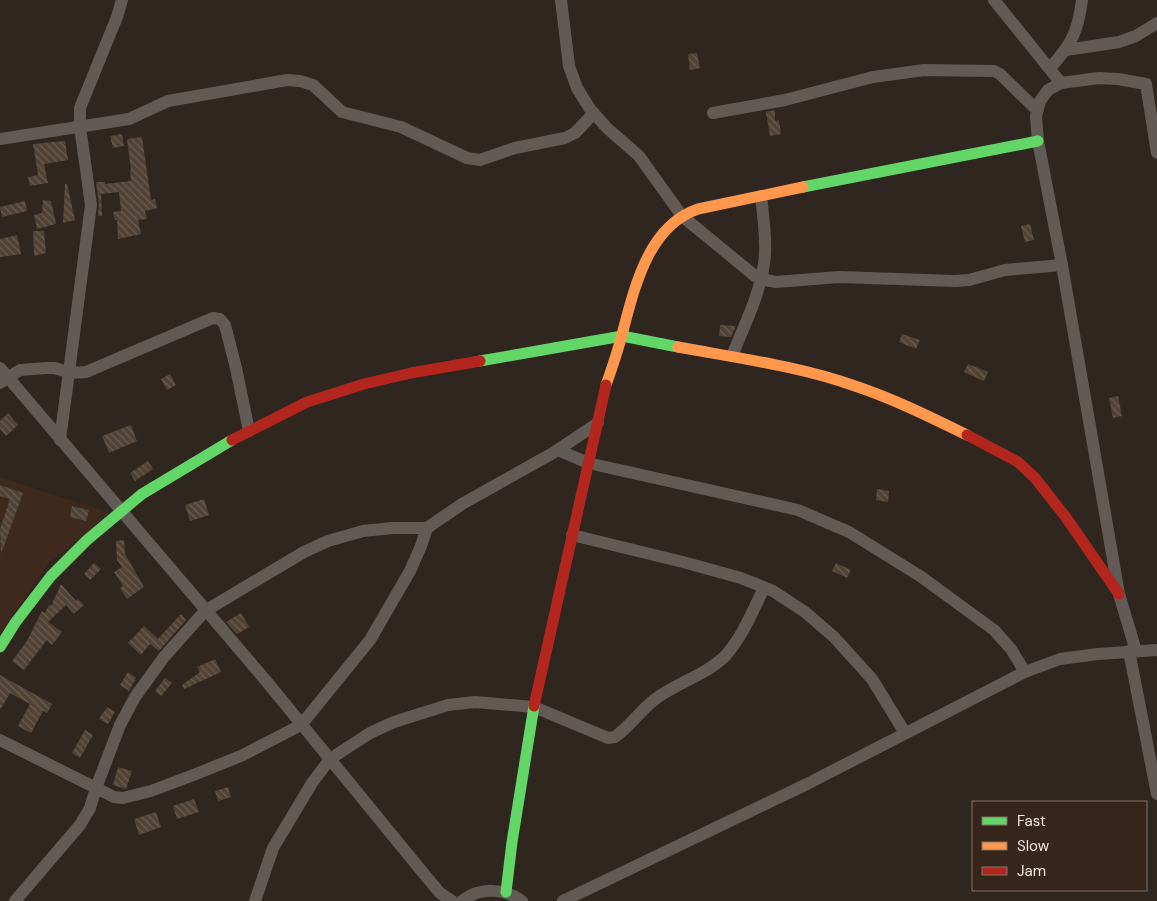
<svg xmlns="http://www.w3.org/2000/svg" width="1157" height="901" font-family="'DM Sans',sans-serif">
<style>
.built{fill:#3e291d}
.building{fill:url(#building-back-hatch)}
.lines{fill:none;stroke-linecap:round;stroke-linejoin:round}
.street{stroke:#625a55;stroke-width:12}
.fast{stroke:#63d668;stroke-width:11}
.slow{stroke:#ff974d;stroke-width:11}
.jam{stroke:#b3261e;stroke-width:11}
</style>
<defs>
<pattern id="building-back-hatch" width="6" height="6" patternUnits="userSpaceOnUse" patternTransform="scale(1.25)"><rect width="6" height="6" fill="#504235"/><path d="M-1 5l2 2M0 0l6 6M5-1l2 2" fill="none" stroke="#6a5d52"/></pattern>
</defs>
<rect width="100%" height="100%" fill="#2f2620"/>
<!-- built -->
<path class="built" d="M0,477l110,36 -62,51 -48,69z"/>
<!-- building -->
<g class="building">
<path d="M697,53l3,15 -10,2 -2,-16z"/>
<path d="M775,110v11l4,-1 2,14 -11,2 -4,-24z"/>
<path d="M122,134l2,12 -11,2 -3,-12z"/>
<path d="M142,137l9,63 4,-1 2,9 -12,3 2,8 -9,1 3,14 -23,5 -1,-19h-2l-2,-8 8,-1 -2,-19 -18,2 1,22h-4l1,-12 -3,-22h9v2l26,-3 -1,-11h1l-4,-31z"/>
<path d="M65,141l3,19 -24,4 4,19 -18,3 -2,-9 10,-2 -5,-31z"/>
<path d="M65,184h2l8,36 -12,3z"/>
<path d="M43,200l8,1 5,23 -19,5 -3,-14 8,-2z"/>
<path d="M25,201l2,10 -25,6 -2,-10z"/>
<path d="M1030,224l4,16 -9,2 -4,-16z"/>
<path d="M33,231h11l2,22 -12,3z"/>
<path d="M17,235l4,19 -21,3v-18z"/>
<path d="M720,325l16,1 -5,11 -12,-1z"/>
<path d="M902,334l18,6 -4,9 -17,-7z"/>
<path d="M968,364l20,8 -4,9 -20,-9z"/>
<path d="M170,374l6,11 -9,5 -6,-11z"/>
<path d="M1118,396l4,20 -9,2 -4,-20z"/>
<path d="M8,413l10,12 -12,11 -6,-7v-8z"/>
<path d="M131,425l6,16 -28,12 -7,-17z"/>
<path d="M148,461l5,8 -18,12 -5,-8z"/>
<path d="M0,485l23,8 -22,61 -1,-25 10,-30 -10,-3z"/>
<path d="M877,489l12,2 -1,11 -12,-2z"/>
<path d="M204,499l5,16 -19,6 -5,-16z"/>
<path d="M72,506l17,4 -3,11 -16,-4z"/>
<path d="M124,540l1,14 19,33 -17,12 -7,-11 3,-2 -9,-14 8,-5 -5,-7 -1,-19z"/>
<path d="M94,563l7,6 -11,11 -6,-6z"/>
<path d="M836,563l15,7 -4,8 -15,-7z"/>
<path d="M61,584l15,17 2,-2 6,6 -10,9 -8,-9 -18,17 14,10 -10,13 -5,-5 -23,30 -12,-9 15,-20 15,-30 3,2 4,-8 2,1z"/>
<path d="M241,613l8,14 -12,7 -11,-12z"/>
<path d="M181,614l5,6 -27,31 -9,-7 -9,11 -13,-12 16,-17 14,13z"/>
<path d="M215,659l6,13 -37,17 -2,-4 18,-13 -3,-5z"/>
<path d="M128,672l8,6 -7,13 -9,-6z"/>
<path d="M0,675l52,29 -5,9 -4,-2 -12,22 -13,-7 12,-22 -20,-11 -10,17z"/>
<path d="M165,678l7,5 -11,13 -6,-5z"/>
<path d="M107,707l8,5 -7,12 -9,-5z"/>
<path d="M85,730l8,5 -13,23 -8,-5z"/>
<path d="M118,767l14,4 -6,18 -13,-4z"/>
<path d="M228,787l3,10 -13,4 -3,-10z"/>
<path d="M194,799l5,13 -22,7 -4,-13z"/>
<path d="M156,812l5,15 -22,8 -5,-16z"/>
</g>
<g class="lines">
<!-- street -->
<g class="street">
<path d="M561,0l8,66 8,22 13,21 17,19 32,28 43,60 73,60 11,4 10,2 63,-5 116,4 14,-1 36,-10 57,-5"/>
<path d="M994,0l67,83"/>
<path d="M1066,50l53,-8 17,-6 21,-13"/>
<path d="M1050,68c21,-23 28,-36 32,-68"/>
<path d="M713,113l72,-13 88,-23 51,-7 70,1 6,3 37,36"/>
<path d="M0,139l129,-20 39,-18 119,-21 13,1 13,4 29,27 59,15 66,31 13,2 35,-12 50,-10 10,-5 19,-20"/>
<path d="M732,356c13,-33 31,-67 33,-102 1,-20 -2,-39 -4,-58"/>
<path d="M0,368l267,314 157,192 16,19 12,8"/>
<path d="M0,383l20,-13 26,-2h9l15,5 16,-1 127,-54 7,1 5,6 11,43 13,63"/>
<path d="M60,440l31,-235 -11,-78v-19l37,-91 5,-17"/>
<path d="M558,450l30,13 210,47 51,22 71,44 74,54 17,19 14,23"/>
<path d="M572,535l111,27 58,16 32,13 32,21 29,25 38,42 33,54"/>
<path d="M1129,651l28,143"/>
<path d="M1136,651l-17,-57 -57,-329 -24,-124 -2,-25 4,-15 8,-11 13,-7 38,-5 19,1 28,5 11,69"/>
<path d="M0,740l114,57 9,1 28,-7 45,-17 47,-19 58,-30 69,-85 40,-69 11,-25 6,-18"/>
<path d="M15,901l65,-76 10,-17 6,-20 24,-63 15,-28 29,-40 41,-46 99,-59 24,-11 35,-10 29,-3h35l35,-24 91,-51 45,-30"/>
<path d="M255,901l18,-53 39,-65 18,-24 40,-26 24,-11 54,-17 27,-3 59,5 74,31 7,-1c15,-11 25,-26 39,-37 22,-17 53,-25 72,-45 17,-19 27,-45 38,-67"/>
<path d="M462,901c18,-14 42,-13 60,0"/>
<path d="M563,901l244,-117 218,-112 35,-13 38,-5 59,-4"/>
</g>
<!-- fast -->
<g class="fast">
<path d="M803,187l235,-46"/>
<path d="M480,361l142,-25 56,11"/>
<path d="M0,647l15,-24 36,-47 36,-36 55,-46 90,-54"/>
<path d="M506,892l6,-50 22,-136"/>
</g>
<!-- slow -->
<g class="slow">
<path d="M678,347c59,11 120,19 177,39 39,13 75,31 112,49"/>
<path d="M606,385c5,-14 10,-29 14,-43 13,-47 25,-115 78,-133l105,-22"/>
</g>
<!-- jam -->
<g class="jam">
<path d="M967,435l51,27 17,16 30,38 54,78"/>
<path d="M232,440l75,-38 57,-18 47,-11 69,-12"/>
<path d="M534,706l72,-321"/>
</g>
</g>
<!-- legend -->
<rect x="972" y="801" width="175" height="90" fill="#35251a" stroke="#81736a"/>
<rect x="982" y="817" width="25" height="8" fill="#63d668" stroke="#81736a"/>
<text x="1017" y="826" font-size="15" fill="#f3e8e1">Fast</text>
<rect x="982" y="842" width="25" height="8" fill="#ff974d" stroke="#81736a"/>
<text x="1017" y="851" font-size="15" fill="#f3e8e1">Slow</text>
<rect x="982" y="867" width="25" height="8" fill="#b3261e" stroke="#81736a"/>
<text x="1017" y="876" font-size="15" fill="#f3e8e1">Jam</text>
</svg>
